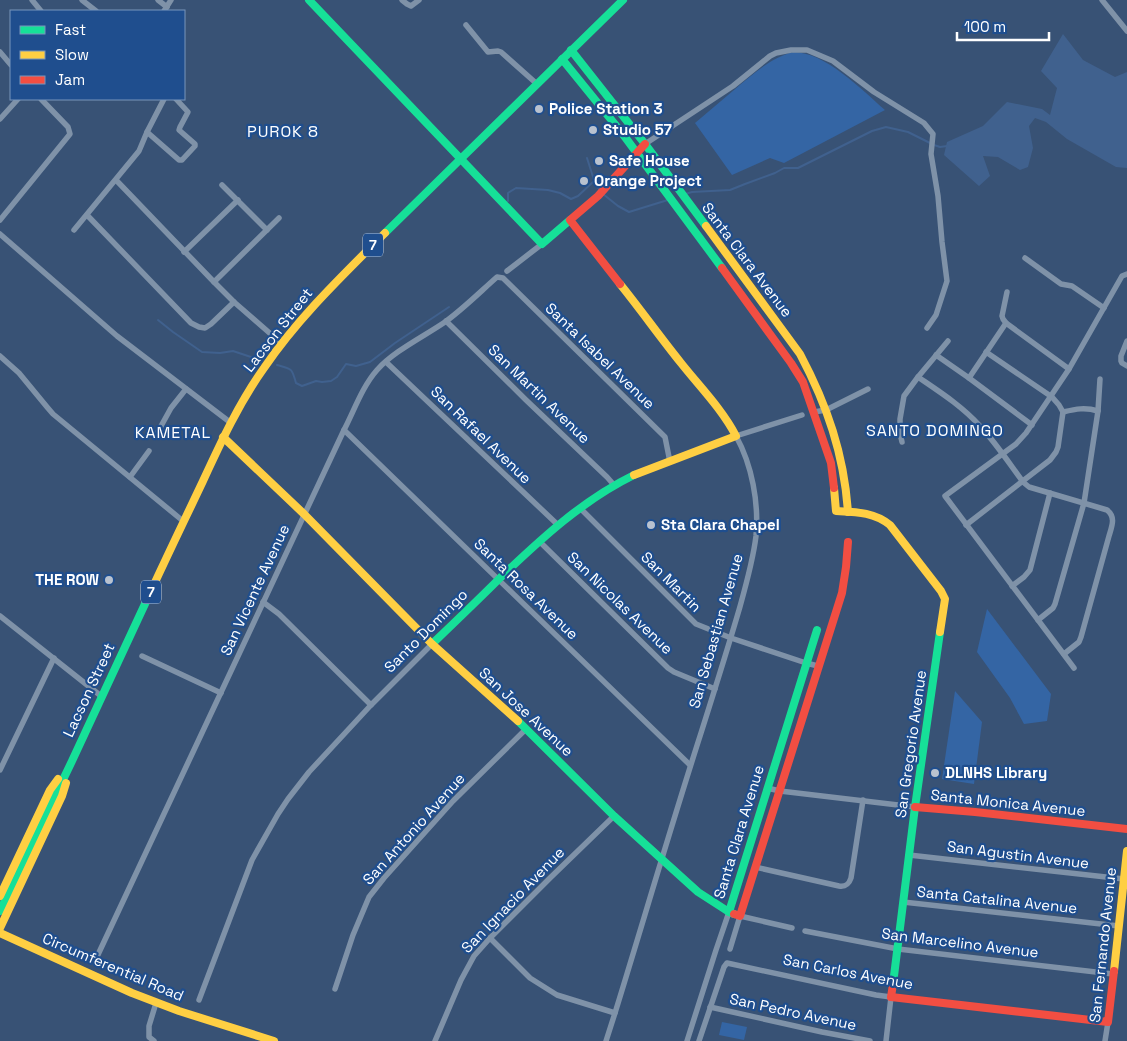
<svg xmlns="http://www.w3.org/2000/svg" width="1127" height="1041" font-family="'Space Grotesk',sans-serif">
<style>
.green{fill:#3465a4}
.water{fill:#40618e}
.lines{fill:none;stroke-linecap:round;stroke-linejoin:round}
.stream{stroke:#40618e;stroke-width:2}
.street{stroke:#7f92a8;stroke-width:5.5}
.fast{stroke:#16e098;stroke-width:8}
.slow{stroke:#ffcf43;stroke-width:8}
.jam{stroke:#f24e42;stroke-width:8}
.poi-dot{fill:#b9c2cf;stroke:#1f4e8e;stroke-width:2}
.labels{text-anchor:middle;stroke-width:4.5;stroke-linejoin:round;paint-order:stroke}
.shield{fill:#1f4e8e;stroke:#bccadd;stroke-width:1}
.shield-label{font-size:14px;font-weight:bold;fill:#fff}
.poi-label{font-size:15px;font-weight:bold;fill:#fff;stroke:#1f4e8e;text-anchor:start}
.street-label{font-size:15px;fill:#fff;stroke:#1f4e8e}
.neighbourhood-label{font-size:16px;letter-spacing:1px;fill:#fff;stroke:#1f4e8e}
</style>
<rect width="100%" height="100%" fill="#385275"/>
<!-- green -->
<g class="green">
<path d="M793,52c32,0 68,37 92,58l-101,53 -14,-5 -38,17 -37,-52c13,-11 26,-22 39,-33 18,-15 36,-32 59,-38z"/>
<path d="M987,609l64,85 -4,27 -23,3 -14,-26 -33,-46z"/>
<path d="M955,691l27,31 -8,62 -32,-5z"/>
<path d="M722,1022l25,5 -3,13 -25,-5z"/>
</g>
<!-- water -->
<path class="water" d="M1063,34l20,26 32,17 12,-5v96l-11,-1 -49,-28 -21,-17 -11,-4 -6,8 4,22 -5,19 -8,3 -22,-13 -15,-1 7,20 -11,10 -35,-31 3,-13 36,-16 24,-24 35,7 8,6 7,-27 -16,-17z"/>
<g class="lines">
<!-- stream -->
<g class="stream">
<path d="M934,145l6,2 7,-1"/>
<path d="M587,158l7,22 6,11"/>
<path d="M603,194l15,12 11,6 42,-13"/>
<path d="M685,194l7,-2 38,-2 15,-6 30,-11 9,-5h14l74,-37 14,-4 22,5 22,11"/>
<path d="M508,201v-8l8,-5 32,2 12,3 11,6 7,-3 16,-15"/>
<path d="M158,320l15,12 29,20 18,1 13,-2 21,7"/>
<path d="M277,365c15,4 15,3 19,18l6,3 14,-5 6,1 9,-1 6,-4 9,-13 10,2 14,-4 25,-19 54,-36"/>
</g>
<!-- street -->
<g class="street">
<path d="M32,0l9,11"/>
<path d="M82,0l14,11"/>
<path d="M158,0l9,7"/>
<path d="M402,0l5,4 4,2 8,-6"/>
<path d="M1102,0l25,31"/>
<path d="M164,11l7,-11"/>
<path d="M466,25l22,27 10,-1 3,1 36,32"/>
<path d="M0,52l11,13"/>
<path d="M0,119l18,-20"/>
<path d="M147,132l32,28h3l13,-14v-2l-16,-14 1,-3 8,-15 -12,-13"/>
<path d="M645,144l88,-58 37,-30 6,-3 15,-3h16l26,11 41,31 50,31 9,11 -2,20 7,42 4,46 5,39 -11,34 -9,13"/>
<path d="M116,180l98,102 20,20 47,41"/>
<path d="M222,185l45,45"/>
<path d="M87,215l104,108 8,4 6,1 6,-4 23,-22"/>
<path d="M0,220l70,-86 -2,-7 -27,-28"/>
<path d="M74,230l65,-79 8,-19 17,-33"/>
<path d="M0,234l117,102 114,87"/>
<path d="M184,252l54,-52"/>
<path d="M1025,258l36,26 11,2 32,22"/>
<path d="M507,271l35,-27"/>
<path d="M214,282l65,-64"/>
<path d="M1007,292l-5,24 1,3 3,4 63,46"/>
<path d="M446,321l80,79 81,77 7,8"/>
<path d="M1127,341l-6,15v5l1,2 5,3"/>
<path d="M936,355l33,23 63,47"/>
<path d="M0,356l19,17 28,34 6,7 130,107"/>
<path d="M386,362l172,163"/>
<path d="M918,377c22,15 44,29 62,49 16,17 29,37 43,56l6,5 78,23c9,7 5,16 2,26l-28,101 -2,5 -15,12"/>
<path d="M969,378l37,-55"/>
<path d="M814,412l12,-2 42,-21"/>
<path d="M1063,412c13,-3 22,-5 35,-1"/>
<path d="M344,430l346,335"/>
<path d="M155,437l16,-29 15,-19"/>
<path d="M902,442l-2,-9v-14l4,-23 14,-19 30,-36"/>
<path d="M130,477l19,-26"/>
<path d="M580,508l116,116 35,14 75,25 12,3"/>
<path d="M966,525l84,-65 6,-8 2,-5 5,-35 -4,-7 -7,-8 -66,-45"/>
<path d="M539,541l129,127 6,4 41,17"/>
<path d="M1012,586l12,-9 6,-7 20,-77"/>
<path d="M263,602l16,12 92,91"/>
<path d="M0,616l101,80"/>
<path d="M1038,620l15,-12 2,-4 29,-101 14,-92 2,-32"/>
<path d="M142,656l79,37"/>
<path d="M1074,668l-129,-172 71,-52 10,-11 43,-64 53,-93 5,-2"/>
<path d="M0,770l54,-112"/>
<path d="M767,788l13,3 135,16"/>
<path d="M909,855l215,24"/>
<path d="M755,867l84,19c7,1 10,-2 12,-8l12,-78"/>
<path d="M903,902l216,24"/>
<path d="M805,931l93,18 215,25"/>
<path d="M490,938l40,40 27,17 58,18"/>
<path d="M730,949l10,-33 52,12"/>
<path d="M95,961l249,-531c10,-19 18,-43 33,-60 17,-19 46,-33 68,-48 18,-13 35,-30 52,-45l6,1 162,159 5,25"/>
<path d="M335,989l18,-54 16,-38 15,-19 69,-77 73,-72"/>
<path d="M199,1000l53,-140 26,-46 10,-15 21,-27 62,-67 61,-61"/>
<path d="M710,1007l112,25 48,9"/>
<path d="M154,1041l-5,-4v-11l7,-23"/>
<path d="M435,1041l26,-61 13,-24 16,-18 60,-60 64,-62"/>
<path d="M606,1041l9,-28c29,-94 56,-187 86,-280 13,-41 26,-82 38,-123 7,-25 14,-49 17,-74 3,-33 -4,-71 -20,-100l66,-21"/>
<path d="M687,1041l29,-91 13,-38"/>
<path d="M699,1041l25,-74 3,-4 149,32 15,2 -5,44"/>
<path d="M1105,1041l3,-19"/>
</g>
<!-- fast -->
<g class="fast">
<path d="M309,0l233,244 28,-24"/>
<path d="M571,50l74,94 61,82"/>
<path d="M562,59l60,74 100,135"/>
<path d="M385,233l238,-233"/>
<path d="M432,644c23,-22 46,-44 69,-67 41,-39 82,-77 133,-102"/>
<path d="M518,721l96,95 84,76 31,20 5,2"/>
<path d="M0,911l72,-150 79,-170"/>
<path d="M729,912l88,-282"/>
<path d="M893,984l22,-177 25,-175"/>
</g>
<!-- slow -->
<g class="slow">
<path d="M706,226l94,128c27,51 44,100 48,158"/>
<path d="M620,284c21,26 40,53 61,79 19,24 41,46 55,73l-102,39"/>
<path d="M223,437l81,77 128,130 86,77"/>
<path d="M834,488l2,23c20,1 38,1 54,14l51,66 4,8 -5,33"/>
<path d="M151,591c17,-37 35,-74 52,-110 18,-39 36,-78 61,-113 34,-50 78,-92 121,-135"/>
<path d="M0,896l50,-106 8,-11"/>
<path d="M0,928l62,-132 4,-13"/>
<path d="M0,933l132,60 47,18 95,30"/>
<path d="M1114,971l13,-120"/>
</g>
<!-- jam -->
<g class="jam">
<path d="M722,268l69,95 12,19 28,81 3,25"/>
<path d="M620,284l-50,-64 28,-24 47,-52"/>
<path d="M915,807l60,5 152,17"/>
<path d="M734,914l6,2 102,-323 4,-26 2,-25"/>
<path d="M893,984l-2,13 217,25 6,-51"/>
</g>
</g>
<!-- markers -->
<g class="poi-dot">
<circle cx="539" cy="109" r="5"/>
<circle cx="593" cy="130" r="5"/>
<circle cx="599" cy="161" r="5"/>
<circle cx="584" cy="181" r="5"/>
<circle cx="651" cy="525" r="5"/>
<circle cx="109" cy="580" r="5"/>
<circle cx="935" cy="773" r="5"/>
</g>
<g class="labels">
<!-- shield labels -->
<g class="shield">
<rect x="363" y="233.5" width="20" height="23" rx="4"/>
<rect x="141" y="580.5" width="20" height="23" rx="4"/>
</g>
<g class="shield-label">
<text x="373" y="250">7</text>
<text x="151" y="597">7</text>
</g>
<!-- poi labels -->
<g class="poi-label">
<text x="549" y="114">Police Station 3</text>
<text x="603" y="135">Studio 57</text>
<text x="609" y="166">Safe House</text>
<text x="594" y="186">Orange Project</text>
<text x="661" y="530">Sta Clara Chapel</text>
<text x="99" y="585" text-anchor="end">THE ROW</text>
<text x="945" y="778">DLNHS Library</text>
</g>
<!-- street labels -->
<g class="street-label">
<text transform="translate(747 260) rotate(53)" y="5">Santa Clara Avenue</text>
<text transform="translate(278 330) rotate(-52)" y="5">Lacson Street</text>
<text transform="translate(600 356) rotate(44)" y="5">Santa Isabel Avenue</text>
<text transform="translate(539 394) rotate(44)" y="5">San Martin Avenue</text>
<text transform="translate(481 435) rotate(44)" y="5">San Rafael Avenue</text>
<text transform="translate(671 582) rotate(45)" y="5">San Martin</text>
<text transform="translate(526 589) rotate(44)" y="5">Santa Rosa Avenue</text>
<text transform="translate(255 590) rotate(-65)" y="5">San Vicente Avenue</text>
<text transform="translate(620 603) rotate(44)" y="5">San Nicolas Avenue</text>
<text transform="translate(426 631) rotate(-45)" y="5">Santo Domingo</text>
<text transform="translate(716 631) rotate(-74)" y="5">San Sebastian Avenue</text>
<text transform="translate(89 690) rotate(-65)" y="5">Lacson Street</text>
<text transform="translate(526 712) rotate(43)" y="5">San Jose Avenue</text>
<text transform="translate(911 744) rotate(-82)" y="5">San Gregorio Avenue</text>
<text transform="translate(1008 803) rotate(6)" y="5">Santa Monica Avenue</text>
<text transform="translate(414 829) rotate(-48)" y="5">San Antonio Avenue</text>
<text transform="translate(739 832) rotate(-73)" y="5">Santa Clara Avenue</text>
<text transform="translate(1018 855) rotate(7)" y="5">San Agustin Avenue</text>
<text transform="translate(513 900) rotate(-46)" y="5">San Ignacio Avenue</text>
<text transform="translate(997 900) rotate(6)" y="5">Santa Catalina Avenue</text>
<text transform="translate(960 943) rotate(7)" y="5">San Marcelino Avenue</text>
<text transform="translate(1103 945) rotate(-84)" y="5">San Fernando Avenue</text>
<text transform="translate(113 967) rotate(23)" y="5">Circumferential Road</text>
<text transform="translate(848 972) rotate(11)" y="5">San Carlos Avenue</text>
<text transform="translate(793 1012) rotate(12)" y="5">San Pedro Avenue</text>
</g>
<!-- neighbourhood labels -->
<g class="neighbourhood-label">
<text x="283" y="137">PUROK 8</text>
<text x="935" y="436">SANTO DOMINGO</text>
<text x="173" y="438">KAMETAL</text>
</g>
</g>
<!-- legend -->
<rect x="10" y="10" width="175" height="90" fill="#1f4e8e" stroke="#7995bb"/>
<rect x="20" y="26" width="25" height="8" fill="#16e098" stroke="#7995bb"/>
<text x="55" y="35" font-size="15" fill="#ffffff">Fast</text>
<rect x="20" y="51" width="25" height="8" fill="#ffcf43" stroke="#7995bb"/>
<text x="55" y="60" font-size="15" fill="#ffffff">Slow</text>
<rect x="20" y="76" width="25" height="8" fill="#f24e42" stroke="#7995bb"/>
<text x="55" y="85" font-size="15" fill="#ffffff">Jam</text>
<!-- scale -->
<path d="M957 32v8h92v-8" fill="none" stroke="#ffffff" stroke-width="2.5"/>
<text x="964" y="32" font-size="15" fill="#ffffff" stroke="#1f4e8e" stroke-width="4" paint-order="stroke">100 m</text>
</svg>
